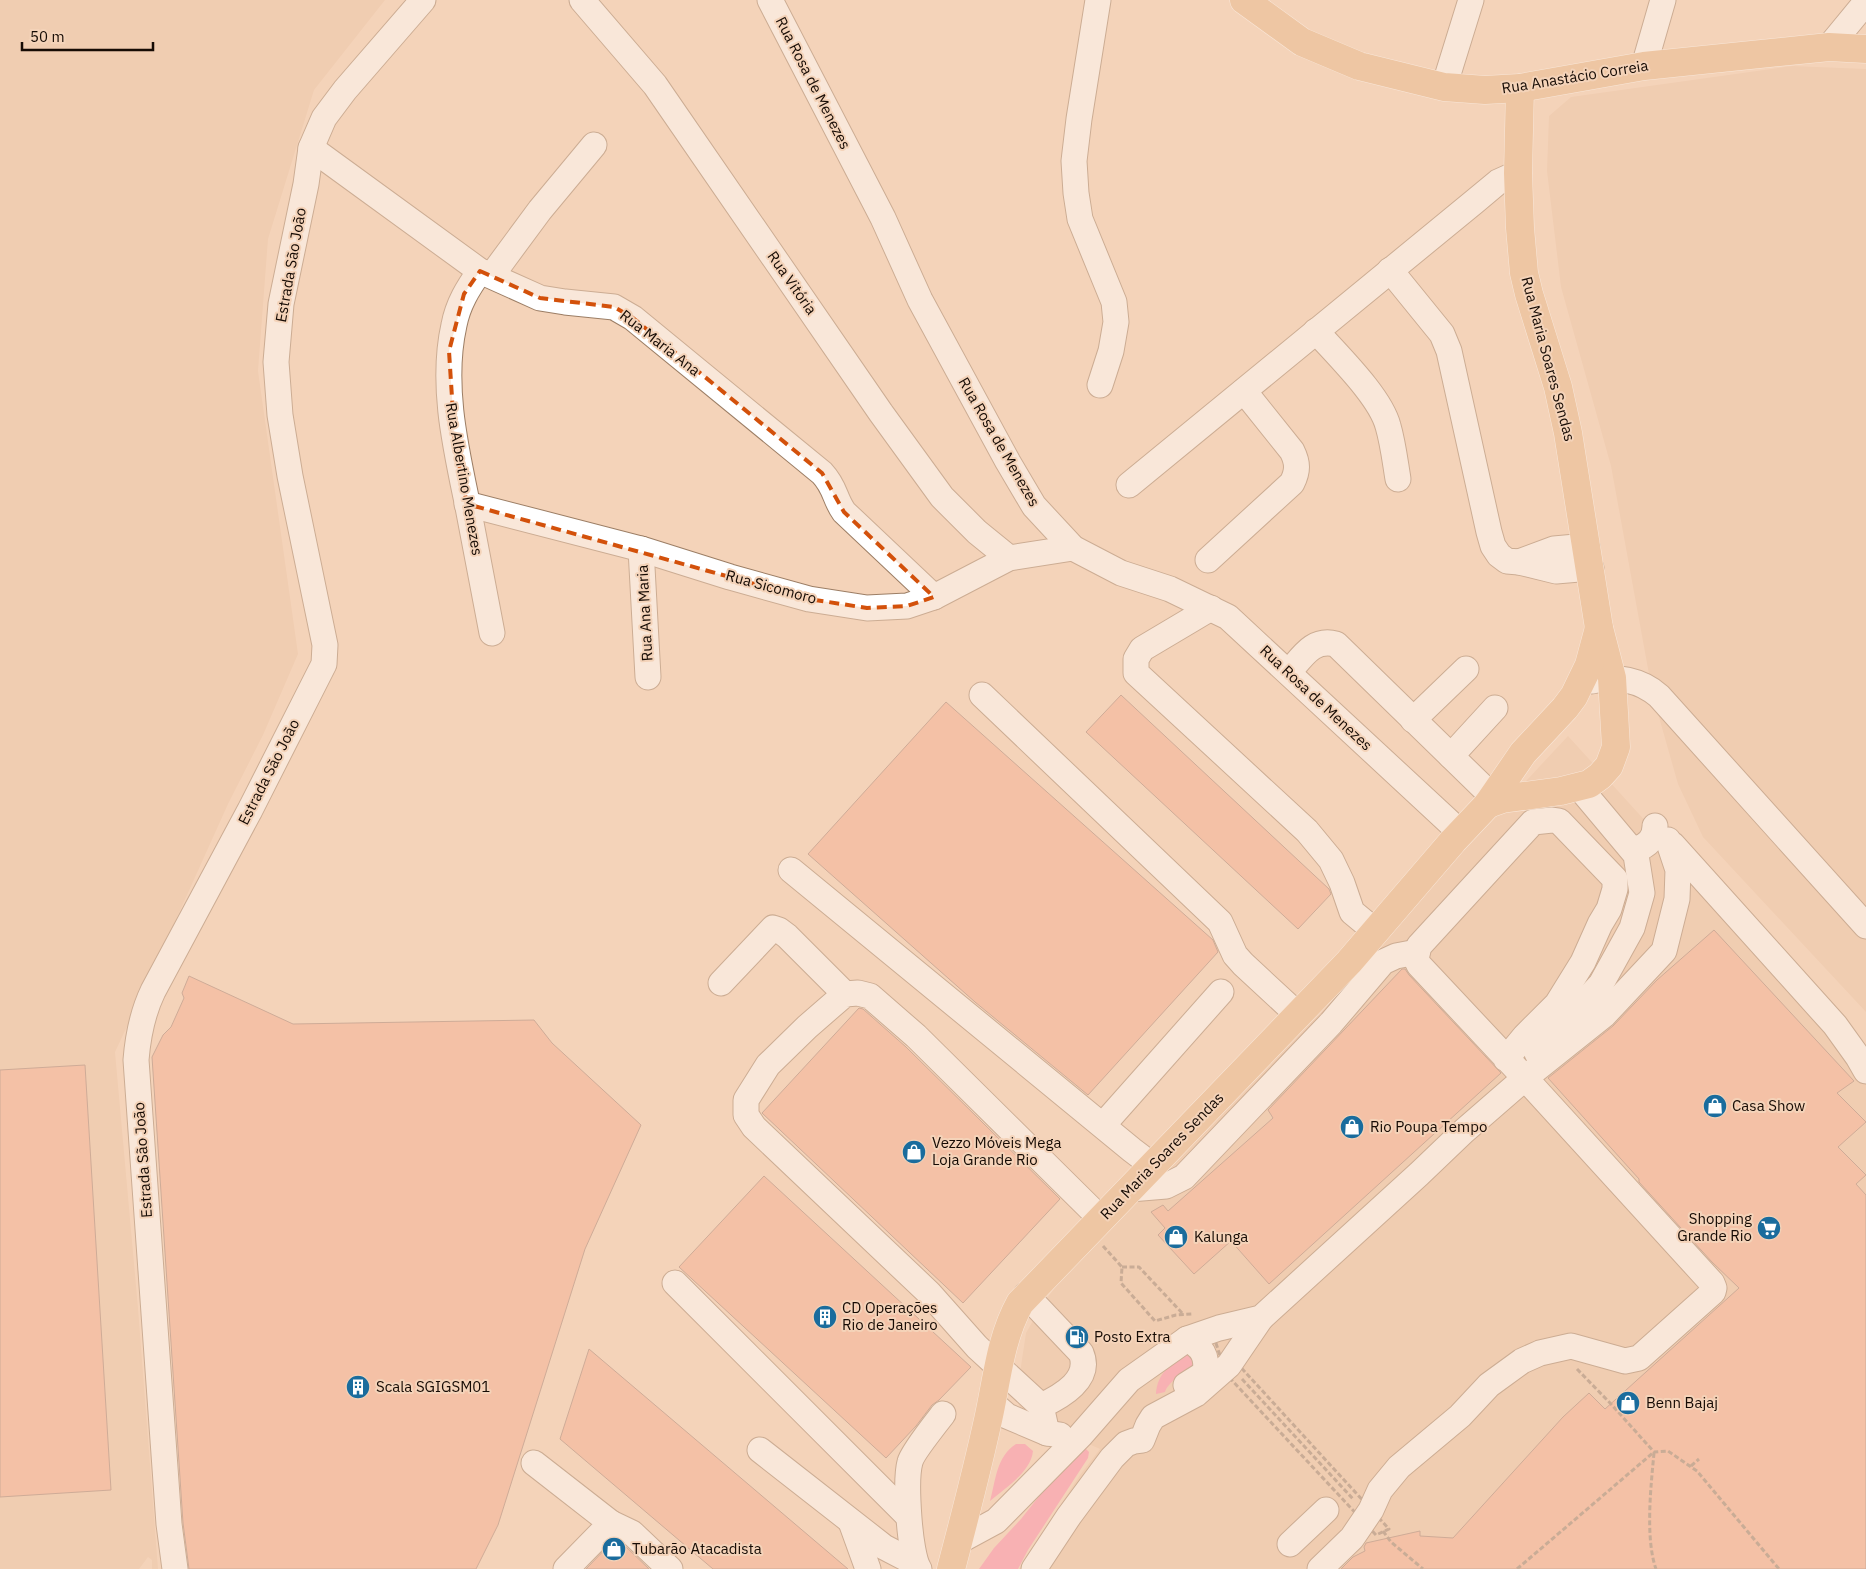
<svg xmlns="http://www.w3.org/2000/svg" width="1866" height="1569" font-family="'IBM Plex Sans',sans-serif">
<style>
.built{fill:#ecc5a6}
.green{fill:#fc88ac}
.building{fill:#f4aa8e;stroke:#a07b6d}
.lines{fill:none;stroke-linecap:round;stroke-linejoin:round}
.minor-casing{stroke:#9c7e65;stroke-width:27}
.major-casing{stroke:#fff;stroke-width:29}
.path{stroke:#957d6b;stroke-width:3;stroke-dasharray:5 2.5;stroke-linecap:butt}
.minor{stroke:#fff;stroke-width:25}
.major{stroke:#e6b688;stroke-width:28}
.marked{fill:none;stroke:#d3510b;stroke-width:4;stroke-dasharray:10 6;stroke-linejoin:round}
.labels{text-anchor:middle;stroke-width:4;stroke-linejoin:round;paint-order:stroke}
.street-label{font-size:15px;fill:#160b04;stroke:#f4d3b9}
.poi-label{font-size:15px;fill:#160b04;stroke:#f4d3b9;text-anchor:start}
</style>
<rect width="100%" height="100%" fill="#f4d3b9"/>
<!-- built -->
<g class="built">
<path d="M0,0h385l-71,90 -46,149 -10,132 40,283 -35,81 -35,69 -82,182 -31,66 23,256 20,261h-6v-9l-4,-3 -9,12h-139z"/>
<path d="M1792,66l74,3v943l-163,-175 -25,-53 -25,-88 -42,-230 -50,-179 -14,-116 2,-55 22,-19z"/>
<path d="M1568,736l264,290 34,52v491h-847l61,-94 20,-26 -76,-34 -8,-16 10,-66 16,-28 20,-27z"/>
</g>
<!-- green -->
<g class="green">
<path d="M1185,1350l16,10c-10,8 -33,21 -36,32l-9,2c1,-21 16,-30 29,-44z"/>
<path d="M1016,1444h9l8,7c-2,21 -28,37 -43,50 6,-21 6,-44 26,-57z"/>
<path d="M1085,1448l4,4 -1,6 -60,92 -10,19h-39l15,-21 27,-29 38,-48z"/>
</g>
<!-- building -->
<g class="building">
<path d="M1121,695l208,194 2,5 -33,35 -212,-197z"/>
<path d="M946,702l267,238 5,12 -130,143 -113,-93 -167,-148z"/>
<path d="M1714,930l140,151 -17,12 29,29 -28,25 28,28 -10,9 10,11v374h-525l12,-12 12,-6 -1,-4 2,-4 54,-12v5l33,2 110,-121 26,-24 16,16 134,-121 -27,-26 -73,-80v-3l-91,-101 65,-52 44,-46z"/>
<path d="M1402,969h3l4,6 92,98 -232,211 -38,-43 -37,33 -36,-39 7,-7 -14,-16 12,-7 5,6 105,-93 -5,-8z"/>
<path d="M189,976l104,48 241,-4 18,23 89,82 -56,124 -87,276 -22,44h-287l-6,-46 -31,-466 11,-22 8,-8 13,-29 -2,-5z"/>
<path d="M859,1008l4,1 43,38 154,152 -97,104 -201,-190z"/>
<path d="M85,1065l26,425 -111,7v-427z"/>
<path d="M764,1176l207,191 -32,33 -7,5 -16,21 -30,32 -207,-191z"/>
<path d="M589,1349l259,220h-135l-153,-130z"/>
<path d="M614,1540l10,5 25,24h-63z"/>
</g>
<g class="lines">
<!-- minor casing -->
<g class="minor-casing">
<g id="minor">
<path d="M582,0l73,85 226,328 61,84 35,35 32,26"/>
<path d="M770,0l113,218 37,82 88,162 26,44 39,42 48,25 49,16 58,28 233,216"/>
<path d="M1098,0l-19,119 -5,42 2,32 4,26 34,83 2,20 -5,29 -11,34"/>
<path d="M1829,47l37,-45"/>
<path d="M1644,66l19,-66"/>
<path d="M1444,87l27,-87"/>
<path d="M311,148l169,123 60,27 25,4 49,5 19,11 189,155c14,15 12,25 22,39l90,85"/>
<path d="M1390,270l52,64 7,17 40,181 4,14 6,9 8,6 12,1 37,9 35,-3"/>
<path d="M480,271c-12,17 -22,33 -26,54 -13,58 1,120 13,177 8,44 17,87 25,131"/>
<path d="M492,275l48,-65 54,-65"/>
<path d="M1316,331c21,24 64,65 72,95 5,17 7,35 10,53"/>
<path d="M1129,485l345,-283 24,-20 20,-9"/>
<path d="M467,504l174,45 89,28 79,22 58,9 40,-2 27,-9 75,-39 64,-10"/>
<path d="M641,549l7,128"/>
<path d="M1208,560l84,-77c6,-12 6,-20 0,-32l-48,-60"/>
<path d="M1519,562l35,-13 33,-3"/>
<path d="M1211,608l-69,41 -6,10v14l171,158 24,29 11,23 10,29 23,19"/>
<path d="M1289,672c14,-16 24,-34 47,-28l156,152"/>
<path d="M1592,681c24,-6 49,-1 67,15l207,230"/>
<path d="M982,695l238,227 15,33 8,9 55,51"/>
<path d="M1413,720l53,-51"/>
<path d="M1451,756l44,-48"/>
<path d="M1673,845l162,180 23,32 8,14"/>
<path d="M1636,849c12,-3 19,-11 19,-23"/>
<path d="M791,870l341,280 21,16"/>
<path d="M721,983l52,-55 6,2 8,6 58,58"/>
<path d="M1537,1053l64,-69 31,-56 10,-35 -6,-38 -57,-68"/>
<path d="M1103,1125l118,-133"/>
<path d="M1130,1189l36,-3 18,-9 147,-154 52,-61 13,-6 21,-4"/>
<path d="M675,1283l233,233"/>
<path d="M1026,1295l55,58c11,26 -19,43 -40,53"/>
<path d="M1186,1385l19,-12c3,-17 -3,-26 -18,-34"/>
<path d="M992,1403l15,13 40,17 13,2"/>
<path d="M1047,1433l-6,-27 -64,-59 -48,-54 -175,-166 -8,-12v-15l22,-35 39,-38 38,-33 13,-1 12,3 46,40 185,183"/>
<path d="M760,1450l124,97 31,16"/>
<path d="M534,1463l77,60 -45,46"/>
<path d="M851,1522l17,47"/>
<path d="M611,1523l21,10 38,36"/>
<path d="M959,1541l37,-20 84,-85 49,-56 58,-41 32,-11 42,-10 158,-144 45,-43 61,-53 79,-63 60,-64 13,-52 1,-29 -10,-30"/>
<path d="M1290,1544l36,-34"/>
<path d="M175,1569l-6,-45 -33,-464c2,-25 6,-46 17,-69l97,-181 74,-146 1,-19 -35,-169 -10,-61 -4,-53 5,-58 25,-120 5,-36 13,-30 21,-28 78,-90"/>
<path d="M919,1569c-10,-15 -14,-89 -9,-107 2,-9 26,-39 33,-48"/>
<path d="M1034,1569l35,-53 43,-58 14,-14 8,-3 8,-1 6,-15 5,-8 43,-23 33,-29 32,-47"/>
<path d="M1320,1569l32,-31 19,-28 9,-20 19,-23 61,-51 29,-31 33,-24 18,-8 31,-7 54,15 14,-3 74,-66 1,-4 -2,-5 -187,-205 -106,-113 -3,-6 3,-13 114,-124 19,-2 7,1 56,58v10l-6,20 -9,15 -17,38 -26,42 -32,32 -19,23"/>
</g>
</g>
<!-- major casing -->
<g class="major-casing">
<g id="major">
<path d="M1244,0l58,42 57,24 85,21 41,3 35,-2 124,-22 185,-19 37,2"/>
<path d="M1488,804l14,-5 59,-8 28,-7 11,-8 9,-10 7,-19 -4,-69 -13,-50 -31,-195 -10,-46 -29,-93 -5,-21 -4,-45 -2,-55 2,-85"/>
<path d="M951,1569c13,-49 26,-99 37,-149 9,-40 12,-81 32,-117l329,-341 104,-121 35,-37 35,-51 42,-45 9,-12 15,-31 10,-37"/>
</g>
</g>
<!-- path -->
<g class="path">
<path d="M1103,1246l19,21 -1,16 34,38 21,-6 16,-1"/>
<path d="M1122,1267h17l44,47"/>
<path d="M1226,1327l9,34 154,168 -13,6 -150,-161 -14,-43z"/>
<path d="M1577,1369l34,35 43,48 14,-1 29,20 82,98"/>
<path d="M1242,1379l111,120"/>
<path d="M1654,1453c-3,32 -9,85 2,116"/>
<path d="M1691,1466l8,-7"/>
<path d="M1383,1531l8,11 32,27"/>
<path d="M1517,1569l137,-117"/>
</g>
<!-- minor -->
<use href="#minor" class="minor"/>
<!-- major -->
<use href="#major" class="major"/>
</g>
<!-- marked area -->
<path d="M0 0H1866V1569H0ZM480,271l60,27 74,9 19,11 189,155 22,39 90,85 -27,9 -40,2 -58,-9 -342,-95 -12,-60 -6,-93 15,-57z" fill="#f4d3b9" fill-opacity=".55" fill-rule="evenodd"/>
<path class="marked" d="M480,271l60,27 74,9 19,11 189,155 22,39 90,85 -27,9 -40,2 -58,-9 -342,-95 -12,-60 -6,-93 15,-57z"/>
<!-- icons -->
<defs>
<g id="shop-disc" transform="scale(1.25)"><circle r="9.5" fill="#1a6c9d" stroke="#f4d3b9"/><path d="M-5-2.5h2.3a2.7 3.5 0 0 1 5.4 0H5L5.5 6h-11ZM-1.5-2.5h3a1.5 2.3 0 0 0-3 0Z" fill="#fff"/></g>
<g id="supermarket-disc" transform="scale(1.25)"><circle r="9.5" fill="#1a6c9d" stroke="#f4d3b9"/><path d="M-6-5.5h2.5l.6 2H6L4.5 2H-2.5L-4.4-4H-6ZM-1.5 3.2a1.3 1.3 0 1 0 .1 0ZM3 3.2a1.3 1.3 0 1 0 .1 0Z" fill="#fff"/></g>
<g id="building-disc" transform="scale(1.25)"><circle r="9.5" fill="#1a6c9d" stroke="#f4d3b9"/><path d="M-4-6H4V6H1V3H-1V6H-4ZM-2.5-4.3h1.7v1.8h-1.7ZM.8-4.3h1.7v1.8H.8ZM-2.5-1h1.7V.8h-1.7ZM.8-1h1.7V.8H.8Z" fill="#fff"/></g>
<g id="fuel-disc" transform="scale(1.25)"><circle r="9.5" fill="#1a6c9d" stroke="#f4d3b9"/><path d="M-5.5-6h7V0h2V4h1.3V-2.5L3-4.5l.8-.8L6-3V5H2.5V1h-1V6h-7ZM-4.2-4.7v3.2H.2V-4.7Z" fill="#fff"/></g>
</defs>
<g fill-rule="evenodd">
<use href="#shop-disc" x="1715" y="1106"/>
<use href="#shop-disc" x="1352" y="1127"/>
<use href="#shop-disc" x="914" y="1152"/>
<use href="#supermarket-disc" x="1769" y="1228"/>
<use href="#shop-disc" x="1176" y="1237"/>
<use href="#building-disc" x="825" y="1317"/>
<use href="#fuel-disc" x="1077" y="1337"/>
<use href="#building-disc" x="358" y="1387"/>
<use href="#shop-disc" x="1628" y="1403"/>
<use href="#shop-disc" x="614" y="1549"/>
</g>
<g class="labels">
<!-- street labels -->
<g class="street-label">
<text transform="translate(1575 77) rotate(-9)" y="5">Rua Anastácio Correia</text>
<text transform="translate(813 83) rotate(63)" y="5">Rua Rosa de Menezes</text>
<text transform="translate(291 265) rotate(-80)" y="5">Estrada São João</text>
<text transform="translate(792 283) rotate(55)" y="5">Rua Vitória</text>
<text transform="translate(660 343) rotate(38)" y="5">Rua Maria Ana</text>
<text transform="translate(1548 359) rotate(75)" y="5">Rua Maria Soares Sendas</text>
<text transform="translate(999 442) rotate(60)" y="5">Rua Rosa de Menezes</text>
<text transform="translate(464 479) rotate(80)" y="5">Rua Albertino Menezes</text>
<text transform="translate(771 587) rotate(15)" y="5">Rua Sicomoro</text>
<text transform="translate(645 613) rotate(-93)" y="5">Rua Ana Maria</text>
<text transform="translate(1316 698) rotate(43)" y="5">Rua Rosa de Menezes</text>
<text transform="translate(269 772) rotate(-63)" y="5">Estrada São João</text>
<text transform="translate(1162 1156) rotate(-46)" y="5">Rua Maria Soares Sendas</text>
<text transform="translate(143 1160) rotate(-94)" y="5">Estrada São João</text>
</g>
<!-- poi labels -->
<g class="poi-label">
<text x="1732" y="1111">Casa Show</text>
<text x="1370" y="1132">Rio Poupa Tempo</text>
<text x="932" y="1148">Vezzo Móveis Mega<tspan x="932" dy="17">Loja Grande Rio</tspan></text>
<text x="1752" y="1224" text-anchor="end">Shopping<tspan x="1752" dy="17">Grande Rio</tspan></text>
<text x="1194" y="1242">Kalunga</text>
<text x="842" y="1313">CD Operações<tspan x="842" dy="17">Rio de Janeiro</tspan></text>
<text x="1094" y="1342">Posto Extra</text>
<text x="376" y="1392">Scala SGIGSM01</text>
<text x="1646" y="1408">Benn Bajaj</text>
<text x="632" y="1554">Tubarão Atacadista</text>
</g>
</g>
<!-- scale -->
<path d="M22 42v8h131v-8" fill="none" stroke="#160b04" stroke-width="2.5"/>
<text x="30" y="42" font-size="15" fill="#160b04" stroke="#f4d3b9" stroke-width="4" paint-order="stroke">50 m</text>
</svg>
